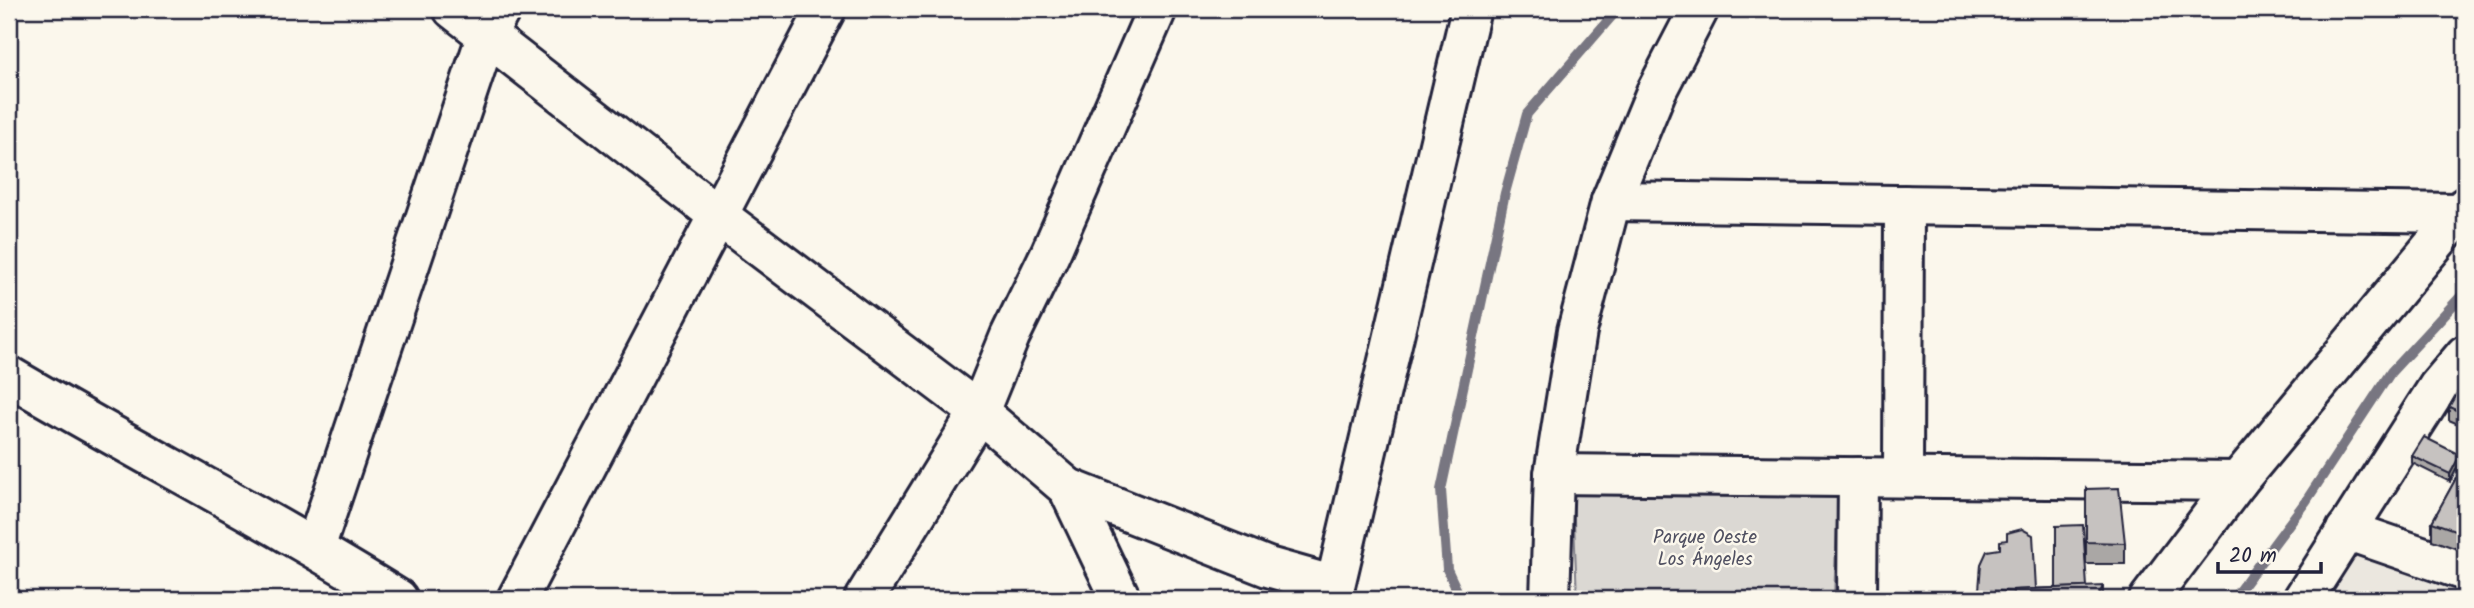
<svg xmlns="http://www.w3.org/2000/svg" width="2474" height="608" font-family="Kalam,sans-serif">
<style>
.built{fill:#ebe7df}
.green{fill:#dbd8d3;stroke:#7e7d87;stroke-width:2}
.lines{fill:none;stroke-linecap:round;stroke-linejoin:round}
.stream{stroke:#787681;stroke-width:10}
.minor-casing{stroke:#22223b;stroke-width:44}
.minor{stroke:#fbf7ec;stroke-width:38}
.wall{fill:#aaa7a5;stroke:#22223b;stroke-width:2}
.shaded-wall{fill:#8b8886;stroke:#22223b;stroke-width:2}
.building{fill:#c6c2c0;stroke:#22223b;stroke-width:2}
.labels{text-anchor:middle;stroke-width:5;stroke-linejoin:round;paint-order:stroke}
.park-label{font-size:19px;fill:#505061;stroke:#fbf7ec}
</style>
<rect width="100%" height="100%" fill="#fbf7ec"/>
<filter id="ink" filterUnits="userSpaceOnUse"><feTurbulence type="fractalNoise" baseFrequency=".0143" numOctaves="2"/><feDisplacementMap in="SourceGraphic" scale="14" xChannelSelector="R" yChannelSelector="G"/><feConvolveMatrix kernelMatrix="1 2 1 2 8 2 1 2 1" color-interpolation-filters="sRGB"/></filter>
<g filter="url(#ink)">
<!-- built -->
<path class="built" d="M2355,550l110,39v10h-137z"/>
<!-- green -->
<path class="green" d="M1573,494l265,1 -4,104h-257z"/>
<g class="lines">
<!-- stream -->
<g class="stream">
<path d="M1461,599l-14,-30 -6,-79 64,-297 22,-79 91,-105"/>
<path d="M2233,599l73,-98 85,-129 74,-80"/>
</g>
<!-- minor casing -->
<g class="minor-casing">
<g id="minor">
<path d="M453,9l266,207 260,196 89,76 200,79 67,19"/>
<path d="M1611,201l848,12"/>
<path d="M9,376c129,76 262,144 389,223"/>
<path d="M1554,474l684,7"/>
<path d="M1903,477l1,-272"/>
<path d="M1068,488l53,111"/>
<path d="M2346,530l119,41"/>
<path d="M315,548l172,-514 14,-25"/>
<path d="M517,599l309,-590"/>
<path d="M864,599l115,-187 31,-76 40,-82 107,-245"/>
<path d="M1335,599v-13l136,-577"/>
<path d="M1550,599l4,-125 23,-143 34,-130 45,-109 43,-83"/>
<path d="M1857,599l1,-122"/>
<path d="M2149,599l89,-118 227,-274"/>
<path d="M2303,599l135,-212 27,-32"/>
</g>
</g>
<!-- minor -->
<use href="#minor" class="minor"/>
</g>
<!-- wall -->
<g class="wall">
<path d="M2465,382v45l-16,-7v-13z"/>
<path d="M2412,456l48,6 -10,20 -38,-19z"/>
<path d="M2465,462l-2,89 -31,-11v-18z"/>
<path d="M2086,489l39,54v21h-39z"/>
<path d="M2087,587l16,12h-124v-9z"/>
</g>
<!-- shaded-wall -->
<g class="shaded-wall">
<path d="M2460,455v7l-10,20v-8z"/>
<path d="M2465,528v18l-2,5v-18z"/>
<path d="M2103,586v13h-6z"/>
</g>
<!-- building -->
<g class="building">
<path d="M2463,382h2v32l-16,-7z"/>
<path d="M2424,437l36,18 -10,19 -38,-18z"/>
<path d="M2465,462v66l-2,5 -31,-11z"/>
<path d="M2119,488l6,55 -39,-1v-53z"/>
<path d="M2083,525l4,62 -31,1v-62z"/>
<path d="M2022,529l11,6 3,54 -23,1v2l-34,-2 2,-26 6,-13 13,-2v-8l7,-1v-7z"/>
<path d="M2103,586l-6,13h-84v-9z"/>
</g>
</g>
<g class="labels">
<!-- park labels -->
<g class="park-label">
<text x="1705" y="543">Parque Oeste<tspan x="1705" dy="22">Los Ángeles</tspan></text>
</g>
</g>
<!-- margin -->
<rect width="2474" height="608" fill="none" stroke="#fbf7ec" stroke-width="35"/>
<rect x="18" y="18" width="2439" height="573" fill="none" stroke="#22223b" stroke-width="2.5" filter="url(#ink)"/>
<!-- scale -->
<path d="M2218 562v10h103v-10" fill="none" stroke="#22223b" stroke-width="3.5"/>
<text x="2229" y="562" font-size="21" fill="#22223b" stroke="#fbf7ec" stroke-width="5" paint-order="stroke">20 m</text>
</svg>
